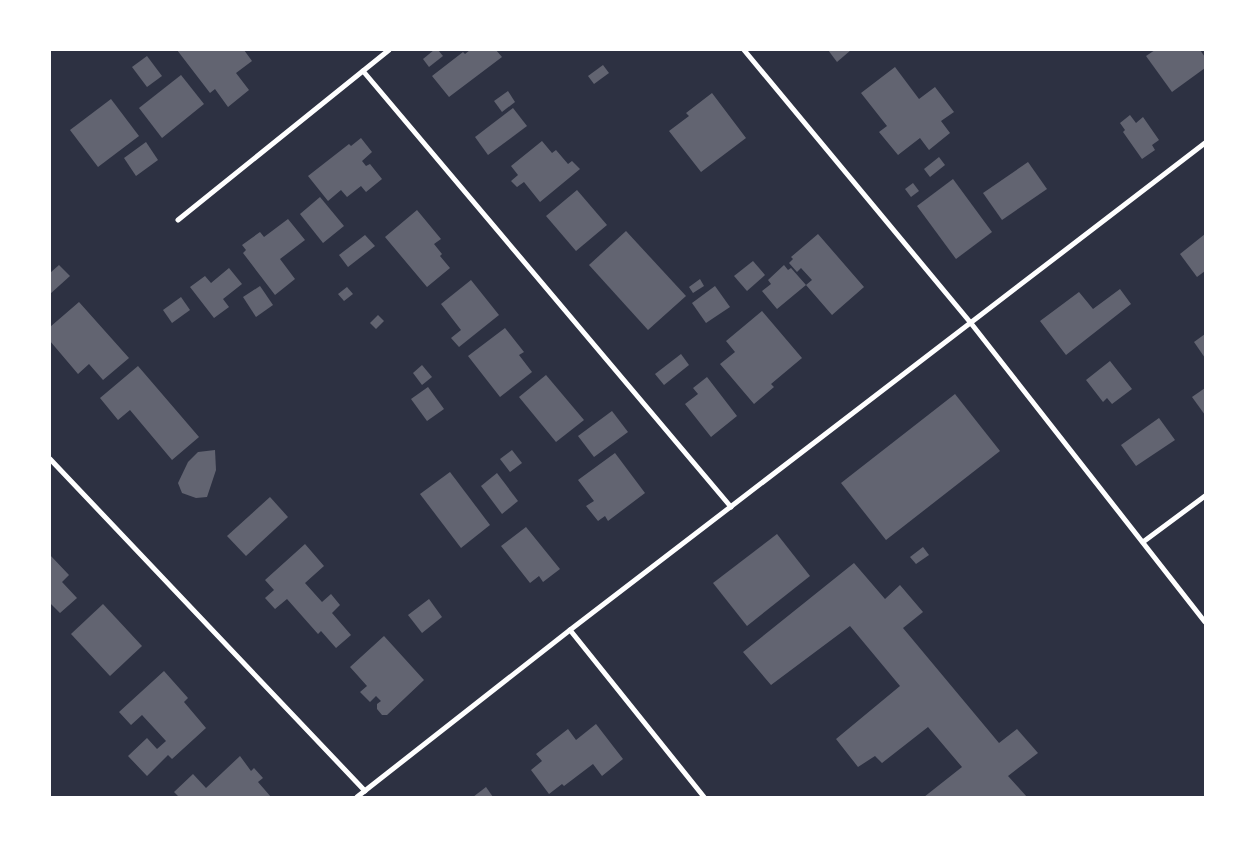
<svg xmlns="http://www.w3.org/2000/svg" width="1255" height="847" font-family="Arial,sans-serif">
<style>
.building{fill:#626471}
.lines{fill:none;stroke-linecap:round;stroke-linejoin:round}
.minor{stroke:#fff;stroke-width:5}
</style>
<rect width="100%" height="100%" fill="#2d3142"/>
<!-- building -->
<g class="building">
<path d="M177,50h67l8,11 -16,12 13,17 -21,17 -13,-18 -5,4z"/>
<path d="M434,50h4l5,6 -14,11 -6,-8z"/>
<path d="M470,50h26l6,7 -53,40 -17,-21 31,-24 2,2z"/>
<path d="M828,50h23l-14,12z"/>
<path d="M1155,50h45l5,7v11l-33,24 -26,-36z"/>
<path d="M147,56l15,20 -15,11 -15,-20z"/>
<path d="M603,65l6,8 -15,11 -6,-8z"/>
<path d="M895,67l24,32 16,-12 19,25 -13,9 9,12 -21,17 -9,-12 -22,17 -19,-23 8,-6 -26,-33z"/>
<path d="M181,75l23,29 -42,34 -23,-30z"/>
<path d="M508,91l7,11 -13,10 -8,-11z"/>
<path d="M712,93l34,45 -45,34 -32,-41 20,-15 -3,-3z"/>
<path d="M111,99l28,37 -41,31 -28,-37z"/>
<path d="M513,108l14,18 -39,29 -13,-18z"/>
<path d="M1130,115l6,8 7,-6 16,23 -7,5 3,5 -13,9 -19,-27 2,-2 -5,-7z"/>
<path d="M361,138l11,14 -10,9 4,5 4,-2 12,15 -16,13 -5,-6 -14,11 -6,-7 -13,11 -20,-25 41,-32 2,2z"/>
<path d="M542,141l10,12 4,-3 12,14 4,-3 8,8 -40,33 -16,-20 -7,5 -6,-6 7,-6 -7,-9z"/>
<path d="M146,142l12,18 -22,16 -12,-18z"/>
<path d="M939,157l6,8 -15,12 -6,-8z"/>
<path d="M1028,162l19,27 -45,31 -19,-27z"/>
<path d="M953,179l39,53 -36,27 -39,-53z"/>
<path d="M913,183l6,8 -8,6 -6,-8z"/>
<path d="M577,190l30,35 -31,26 -30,-35z"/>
<path d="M320,197l24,29 -21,17 -23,-29z"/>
<path d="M417,210l24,29 -7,5 8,10 -2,2 10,12 -23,19 -42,-50z"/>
<path d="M288,219l17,21 -25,19 15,20 -20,16 -32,-42 3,-3 -4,-5 18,-13 4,5z"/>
<path d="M626,231l60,65 -38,34 -59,-65z"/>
<path d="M818,234l46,53 -32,28 -26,-30 6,-5 -11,-12 -4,4 -8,-9 4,-4 -2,-2z"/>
<path d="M1205,234v37l-8,6 -17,-23z"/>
<path d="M365,235l10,11 -27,21 -9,-12z"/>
<path d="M753,261l12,14 -18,16 -13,-15z"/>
<path d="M59,265l11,11 -20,18v-21z"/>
<path d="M784,265l4,5 3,-2 15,17 -29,24 -15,-18 9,-7 -3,-4z"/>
<path d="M229,268l13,16 -19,15 6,8 -15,11 -24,-31 15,-11 6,7z"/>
<path d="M700,279l4,7 -11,7 -4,-6z"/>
<path d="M471,280l28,35 -40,32 -8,-9 10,-8 -20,-26z"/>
<path d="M260,286l13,19 -17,12 -13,-20z"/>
<path d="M715,286l15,21 -24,16 -14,-20z"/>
<path d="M347,287l6,7 -9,7 -6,-7z"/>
<path d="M1120,289l11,15 -65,51 -26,-34 39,-29 14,17z"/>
<path d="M181,297l9,13 -18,13 -9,-13z"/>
<path d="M79,302l50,56 -26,22 -14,-16 -11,10 -28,-33v-14z"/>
<path d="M762,311l40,47 -31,26 3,3 -20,17 -34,-40 15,-12 -9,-11z"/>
<path d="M378,315l6,6 -8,8 -6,-6z"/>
<path d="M505,328l19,24 -5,3 13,17 -32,25 -32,-41z"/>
<path d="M1205,334v24l-11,-16z"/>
<path d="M681,354l8,11 -25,20 -9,-11z"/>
<path d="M1110,361l22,28 -20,15 -5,-6 -4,4 -17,-22z"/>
<path d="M422,365l10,12 -10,8 -9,-12z"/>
<path d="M138,366l61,71 -27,23 -42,-50 -12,10 -18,-22z"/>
<path d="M546,375l38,45 -28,22 -37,-45z"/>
<path d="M707,377l30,39 -26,21 -26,-33 13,-10 -5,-6z"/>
<path d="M428,387l16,22 -17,12 -16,-22z"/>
<path d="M1205,388v27l-13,-18z"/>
<path d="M955,394l45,57 -114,89 -45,-57z"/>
<path d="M612,411l16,21 -34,25 -16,-21z"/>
<path d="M1159,418l16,22 -39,26 -15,-21z"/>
<path d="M215,450l1,20 -9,27 -11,1 -14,-5 -4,-10 10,-21 10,-10z"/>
<path d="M512,450l10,13 -12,9 -10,-13z"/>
<path d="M615,453l30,40 -37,28 -3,-5 -7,5 -12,-15 8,-5 -16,-21z"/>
<path d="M450,472l40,53 -29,23 -41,-54z"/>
<path d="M497,473l21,28 -16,13 -21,-28z"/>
<path d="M270,497l18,20 -42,39 -19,-20z"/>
<path d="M526,527l34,42 -17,13 -4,-6 -9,7 -29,-37z"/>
<path d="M777,534l33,42 -63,50 -34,-43z"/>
<path d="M305,544l19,22 -19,17 17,19 9,-8 9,11 -8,8 19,22 -15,13 -15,-17 -3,3 -31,-35 -12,10 -10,-11 9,-8 -9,-10z"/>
<path d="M923,547l6,8 -13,9 -6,-7z"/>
<path d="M50,555l19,20 -7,7 15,16 -17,15 -10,-10z"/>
<path d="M854,563l31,36 15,-14 23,27 -20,16 96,115 18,-14 21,24 -30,23 19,21h-103l38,-30 -34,-40 -46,36 -7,-7 -17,11 -22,-28 64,-53 -50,-60 -79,59 -28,-33z"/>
<path d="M429,599l13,18 -20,16 -14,-18z"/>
<path d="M103,604l39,42 -32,30 -39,-42z"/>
<path d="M384,636l40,44 -37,35h-5l-5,-6v-5l4,-3 -5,-5 -6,6 -10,-10 7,-6 -17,-19z"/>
<path d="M164,671l24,27 -4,4 22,26 -34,31 -4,-4 -21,21 -19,-20 19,-18 10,11 9,-8 -24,-26 -11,10 -12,-13z"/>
<path d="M596,724l27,35 -21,17 -9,-12 -29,22 -2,-2 -13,10 -18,-24 11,-9 -6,-7 32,-25 8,11z"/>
<path d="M240,756l11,15 3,-3 9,10 -5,4 13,15h-92l-5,-5 19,-18 13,14z"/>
<path d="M486,787l7,10h-20z"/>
</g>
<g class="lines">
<!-- minor -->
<g class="minor">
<path d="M744,50l226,272 235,300"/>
<path d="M363,71l368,436"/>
<path d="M178,220l211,-170"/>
<path d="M50,459l315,332"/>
<path d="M1143,542l62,-46"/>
<path d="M570,630l134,167"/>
<path d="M357,797l213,-167 635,-487"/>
</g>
</g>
<!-- border -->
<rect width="1255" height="847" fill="none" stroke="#ffffff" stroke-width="102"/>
</svg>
